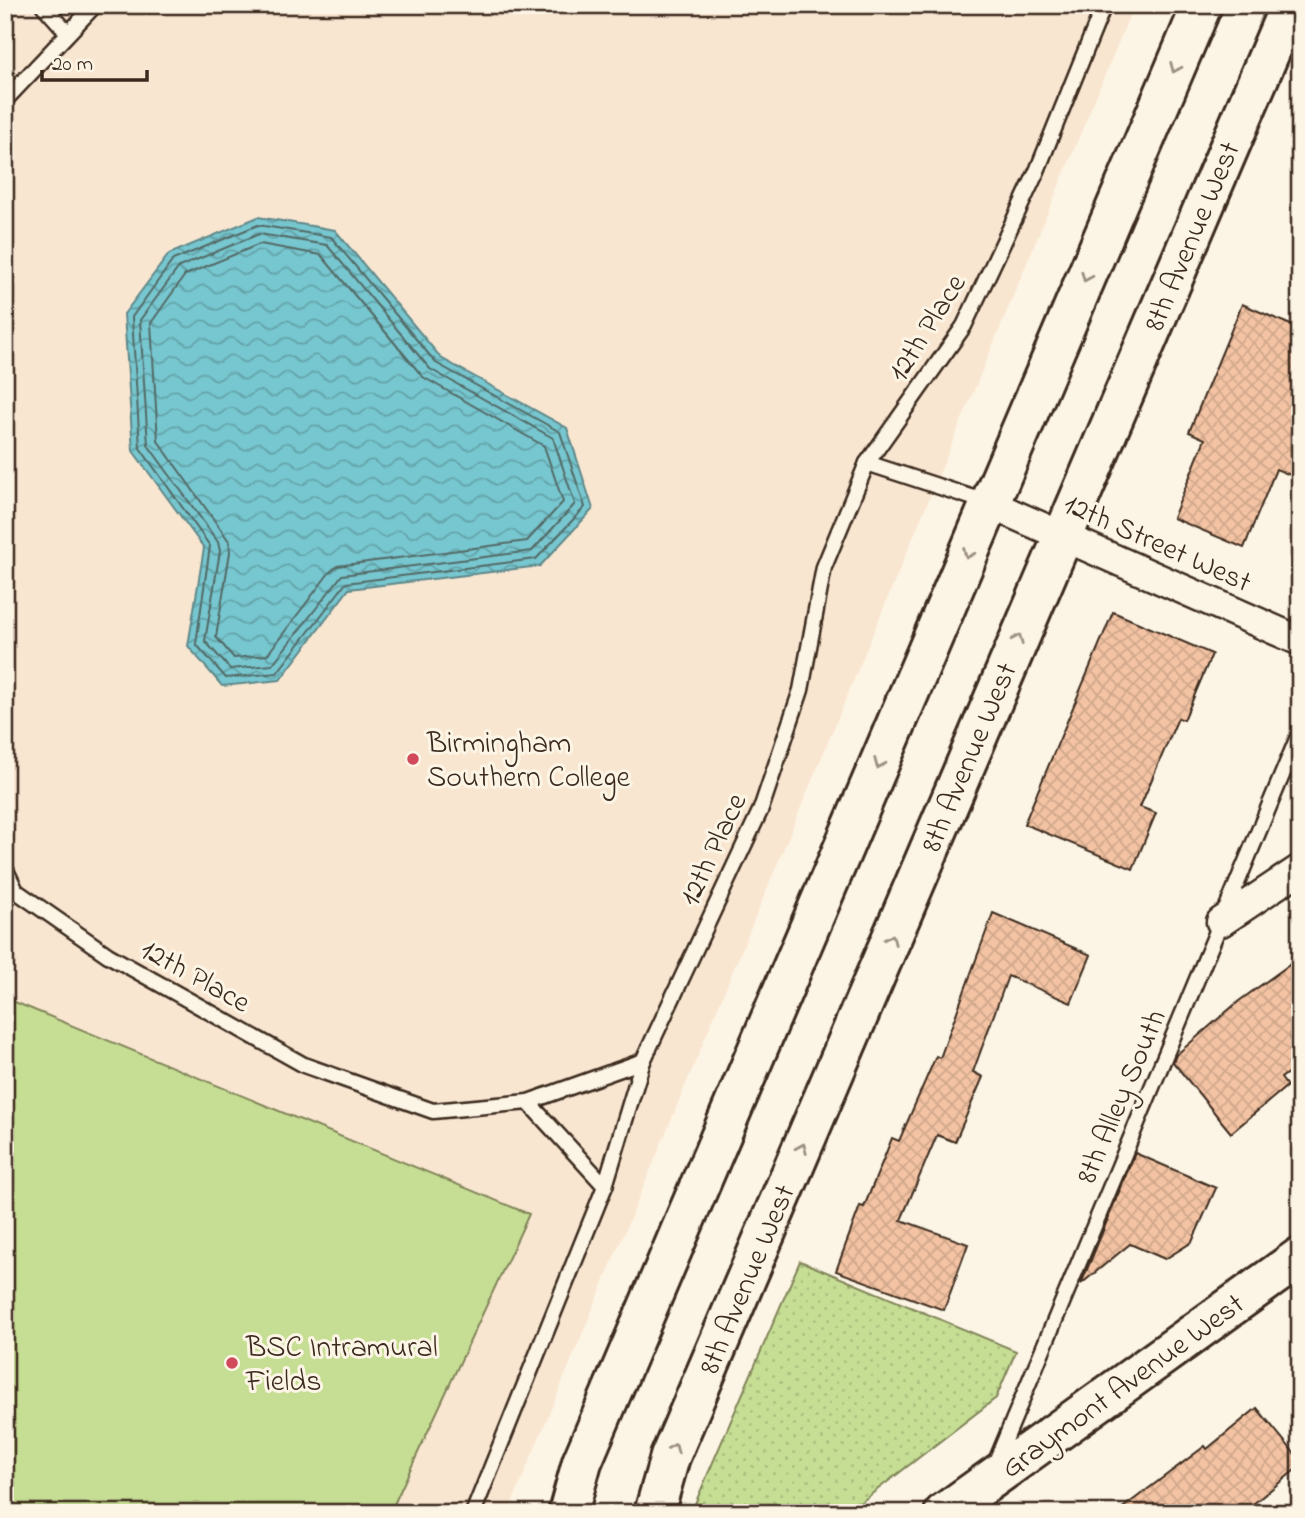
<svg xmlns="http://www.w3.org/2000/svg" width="1305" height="1518" font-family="'Indie Flower',sans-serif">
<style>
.built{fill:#f9e6d1}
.grass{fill:#c6de94;stroke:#808459;stroke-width:2}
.park{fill:url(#park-dots);stroke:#808459;stroke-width:2}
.water{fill:url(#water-waves);stroke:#5f8889;stroke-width:2}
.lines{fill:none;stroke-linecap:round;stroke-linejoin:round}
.shore{stroke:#536965;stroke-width:2}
.building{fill:url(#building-cross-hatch);stroke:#3b2a1e;stroke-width:2}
.lane-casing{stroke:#3b2a1e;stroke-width:19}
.street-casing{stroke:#3b2a1e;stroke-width:33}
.secondary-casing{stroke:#3b2a1e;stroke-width:44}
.lane{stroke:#fcf5e5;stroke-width:14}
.street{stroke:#fcf5e5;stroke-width:28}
.secondary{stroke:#fcf5e5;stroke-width:38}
.oneway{stroke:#9c9082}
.poi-dot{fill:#d1495b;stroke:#fcf5e5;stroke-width:2.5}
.labels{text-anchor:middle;stroke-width:6;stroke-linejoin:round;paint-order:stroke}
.street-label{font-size:30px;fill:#3b2a1e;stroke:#fcf5e5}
.poi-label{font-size:30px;fill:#3b2a1e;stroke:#fcf5e5;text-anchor:start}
</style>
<defs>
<pattern id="park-dots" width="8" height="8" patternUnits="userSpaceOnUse" patternTransform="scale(1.75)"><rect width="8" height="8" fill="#c6de94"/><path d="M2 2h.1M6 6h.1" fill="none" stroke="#abbf7f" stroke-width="1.8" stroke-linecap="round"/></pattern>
<pattern id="water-waves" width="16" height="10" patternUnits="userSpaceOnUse" patternTransform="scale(1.75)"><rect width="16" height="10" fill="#77c7d0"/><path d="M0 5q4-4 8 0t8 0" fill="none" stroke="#63a2a8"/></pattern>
<pattern id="building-cross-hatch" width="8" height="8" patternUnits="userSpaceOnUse" patternTransform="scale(1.75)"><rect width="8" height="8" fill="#f3c3a3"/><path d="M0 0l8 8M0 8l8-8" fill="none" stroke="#d1a88c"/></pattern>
</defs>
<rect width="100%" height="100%" fill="#fcf5e5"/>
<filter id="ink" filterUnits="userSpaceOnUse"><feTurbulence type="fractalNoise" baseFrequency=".0143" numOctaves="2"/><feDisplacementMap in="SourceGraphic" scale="14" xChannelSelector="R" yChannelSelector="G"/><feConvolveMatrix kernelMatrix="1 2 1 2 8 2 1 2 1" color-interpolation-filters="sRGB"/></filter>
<g filter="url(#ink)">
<!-- built -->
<path class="built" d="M5,5h1129l-626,1508h-503z"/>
<!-- grass -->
<path class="grass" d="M5,998l524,216 -139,299h-385z"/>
<!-- park -->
<path class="park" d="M800,1261l216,90 -20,47 -149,115h-156z"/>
<!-- water -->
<path class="water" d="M258,217l77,13 106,128 126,70 26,81 -53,57 -191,23 -69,91 -58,6 -34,-40 16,-98 -71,-97 -9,-137 45,-60z"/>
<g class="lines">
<!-- shore -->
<g class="shore">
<path d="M258,225l73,12 105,126 124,69 25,75 -49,52 -190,24 -69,90 -51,5 -30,-34 14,-98 -70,-98 -8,-131 41,-57z"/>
<path d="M259,234l68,11 103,124 123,69 22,66 -43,47 -190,24 -70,90 -42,4 -25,-28 15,-90 -2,-9 -70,-97 -8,-125 39,-53z"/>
<path d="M260,244l61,11 102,122 121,69 19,56 -36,39 -190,25 -8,7 -62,82 -33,3 -18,-21 14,-85 -1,-11 -71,-100 -7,-118 34,-48z"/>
</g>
</g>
<!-- building -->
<g class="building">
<path d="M1242,304l58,25v150l-24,-10 -32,79 -71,-30 32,-79 -16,-7z"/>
<path d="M1113,612l99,42 -28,66 -6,-2 -38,89 16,6 -23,56 -109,-45z"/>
<path d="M993,913l98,42 -20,48 -63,-27 -35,96 10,5 -28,65 -18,-7 -36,85 67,24 -24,66 -108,-39 24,-65 4,1 28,-69 7,3 37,-85 4,2z"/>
<path d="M1300,957v107l-19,14 6,8 -56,47 -58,-71 3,-7 63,-54z"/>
<path d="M1135,1153l81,35 -24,54 -27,17 -35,-15 -49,40z"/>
<path d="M1257,1408l43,52v6l-58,47h-126l89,-67 2,3z"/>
</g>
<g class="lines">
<!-- lane casing -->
<g class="lane-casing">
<g id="lane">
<path d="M43,5l25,28"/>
<path d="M5,92l4,4 86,-91"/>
<path d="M867,463l122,40"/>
<path d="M5,868l11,23 92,64 196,110 129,46 95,-9 115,-41 118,-252 40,-119 23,-123 43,-104 97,-137 73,-155 67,-166"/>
<path d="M605,1186l38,-125"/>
<path d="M995,1464l305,-732"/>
<path d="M473,1513l132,-327 -77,-84"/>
</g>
</g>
<!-- street casing -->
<g class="street-casing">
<g id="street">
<path d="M990,504l310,137"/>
<path d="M1221,922l79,-53"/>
</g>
</g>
<!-- secondary casing -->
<g class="secondary-casing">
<g id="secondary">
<path d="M568,1513l14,-51 620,-1457"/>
<path d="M654,1513l16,-56 620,-1452"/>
<path d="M944,1513l356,-256"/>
</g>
</g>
<!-- lane -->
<use href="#lane" class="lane"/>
<!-- street -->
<use href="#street" class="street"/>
<!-- secondary -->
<use href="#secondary" class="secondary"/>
</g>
<!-- one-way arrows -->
<defs><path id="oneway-chevron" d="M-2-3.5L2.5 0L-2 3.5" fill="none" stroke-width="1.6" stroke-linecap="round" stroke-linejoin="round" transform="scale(1.75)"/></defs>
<g class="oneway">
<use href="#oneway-chevron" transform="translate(1175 68) rotate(113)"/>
<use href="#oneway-chevron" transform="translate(1086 277) rotate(113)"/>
<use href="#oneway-chevron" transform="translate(968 554) rotate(113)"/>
<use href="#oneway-chevron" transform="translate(1018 639) rotate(-67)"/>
<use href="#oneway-chevron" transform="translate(879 764) rotate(113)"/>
<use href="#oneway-chevron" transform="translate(891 939) rotate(-67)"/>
<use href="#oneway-chevron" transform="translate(802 1148) rotate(-67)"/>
<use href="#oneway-chevron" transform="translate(674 1448) rotate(-67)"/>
</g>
</g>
<!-- markers -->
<g class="poi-dot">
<circle cx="413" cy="759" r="7"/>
<circle cx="232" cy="1363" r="7"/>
</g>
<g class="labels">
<!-- street labels -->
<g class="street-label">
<text transform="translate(1191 236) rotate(-67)" y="10">8th Avenue West</text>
<text transform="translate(926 327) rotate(-58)" y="10">12th Place</text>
<text transform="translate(1158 542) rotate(24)" y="10">12th Street West</text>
<text transform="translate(968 757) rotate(-67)" y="10">8th Avenue West</text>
<text transform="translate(712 849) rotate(-65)" y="10">12th Place</text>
<text transform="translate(196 975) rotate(29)" y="10">12th Place</text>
<text transform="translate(1120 1096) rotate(-67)" y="10">8th Alley South</text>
<text transform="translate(746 1279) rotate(-67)" y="10">8th Avenue West</text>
<text transform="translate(1122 1385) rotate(-36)" y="10">Graymont Avenue West</text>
</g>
<!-- poi labels -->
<g class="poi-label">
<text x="427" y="752">Birmingham<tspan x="427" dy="34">Southern College</tspan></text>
<text x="246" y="1356">BSC Intramural<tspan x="246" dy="34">Fields</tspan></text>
</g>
</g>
<!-- margin -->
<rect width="1305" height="1518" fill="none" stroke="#fcf5e5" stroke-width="28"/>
<rect x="14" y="14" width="1277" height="1490" fill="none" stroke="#3b2a1e" stroke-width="2.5" filter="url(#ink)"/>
<!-- scale -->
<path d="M42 70v10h105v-10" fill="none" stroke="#3b2a1e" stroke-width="3.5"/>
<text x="52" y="70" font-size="21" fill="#3b2a1e" stroke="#fcf5e5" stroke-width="5" paint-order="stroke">20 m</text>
</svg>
